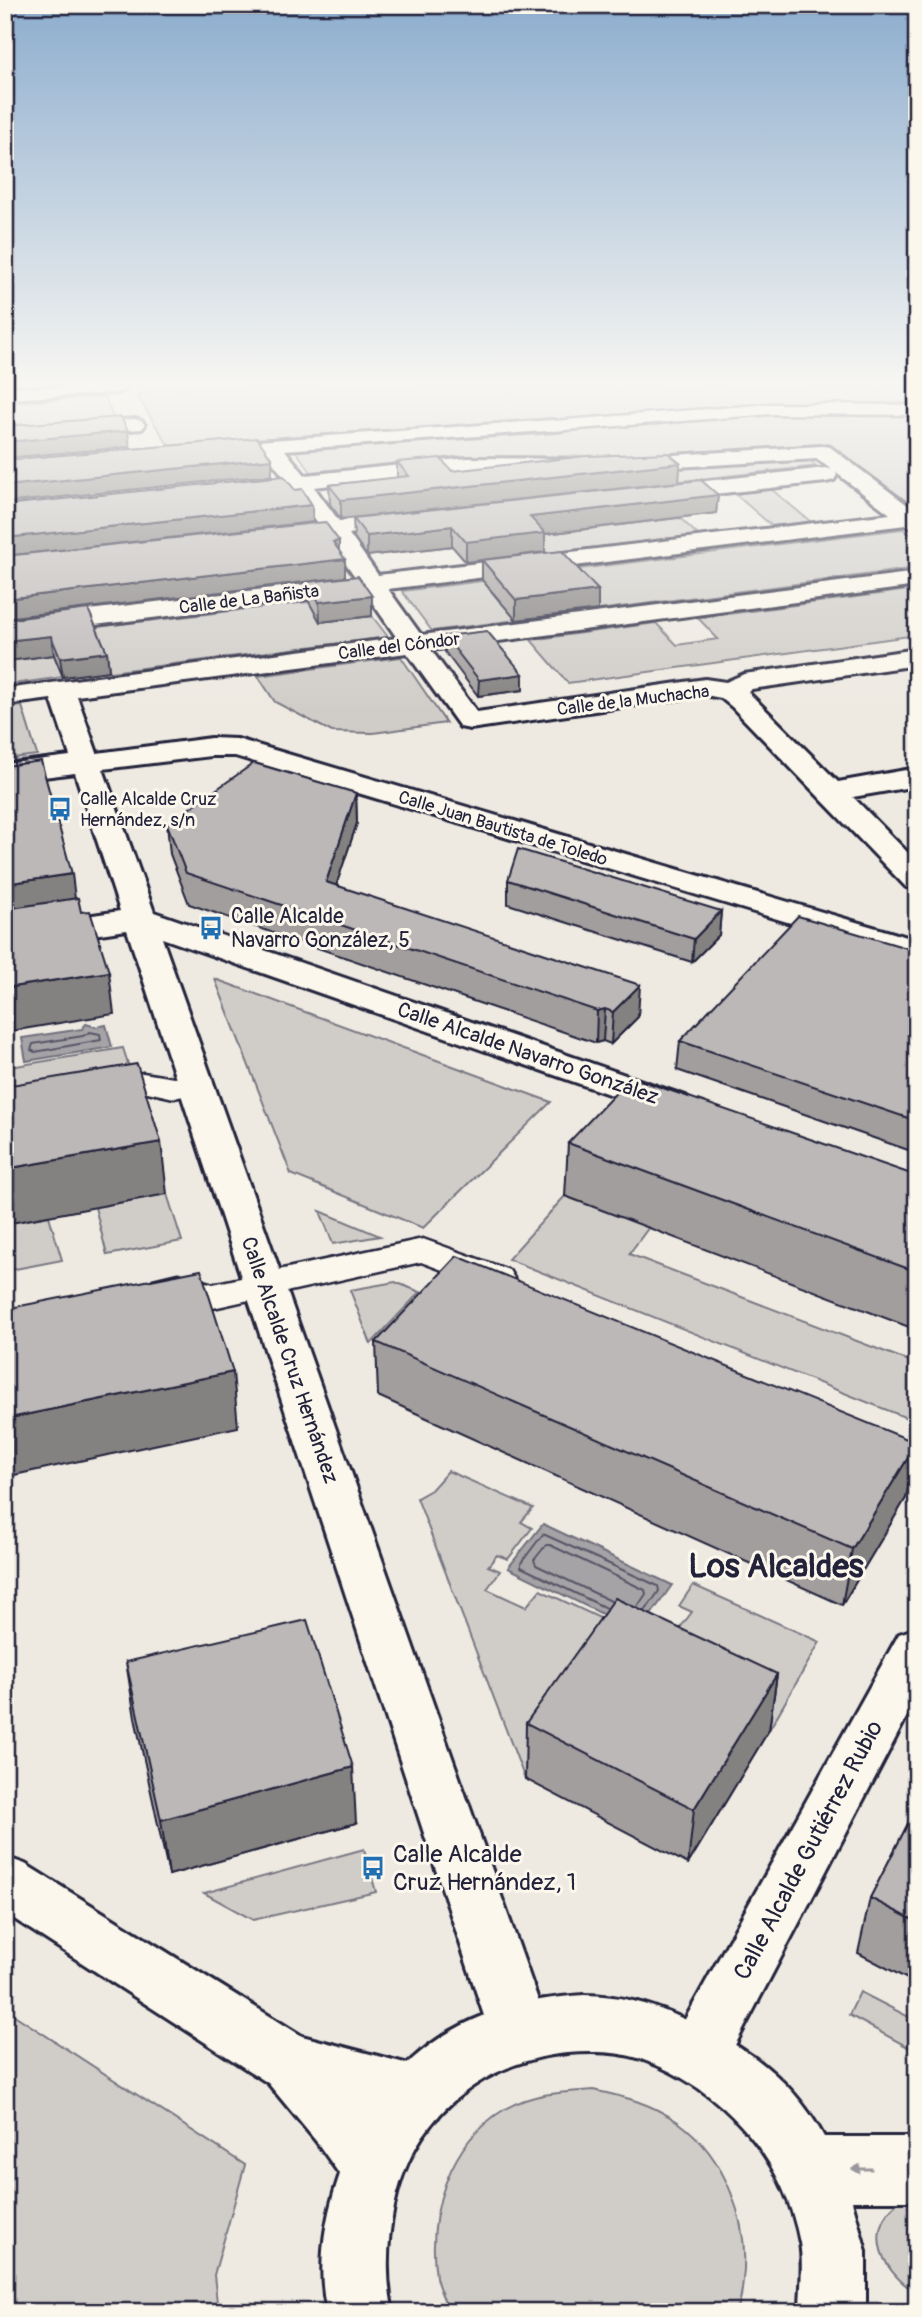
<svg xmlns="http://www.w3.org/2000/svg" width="922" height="2317" font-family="Pangolin,sans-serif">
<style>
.green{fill:#d0cdc9;stroke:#797882;stroke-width:2}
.water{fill:#a6a3a7;stroke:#716f7c;stroke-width:2}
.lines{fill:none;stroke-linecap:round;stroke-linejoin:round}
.shore{stroke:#575666;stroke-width:2}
.pedestrian-casing{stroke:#22223b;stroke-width:5}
.minor-casing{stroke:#22223b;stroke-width:6}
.secondary-casing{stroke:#22223b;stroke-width:6}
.pedestrian{fill:#fbf7ec;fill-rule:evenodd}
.minor{fill:#fbf7ec;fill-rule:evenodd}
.secondary{fill:#fbf7ec;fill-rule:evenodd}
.wall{fill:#a29e9e;stroke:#22223b;stroke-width:2}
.shaded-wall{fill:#848181;stroke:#22223b;stroke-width:2}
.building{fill:#bcb8b8;stroke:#22223b;stroke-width:2}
.oneway{fill:#99979c}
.labels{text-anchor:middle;stroke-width:6;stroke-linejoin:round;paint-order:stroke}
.far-street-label{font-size:18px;fill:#22223b;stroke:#fbf7ec}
.far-poi-label{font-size:18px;fill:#22223b;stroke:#fbf7ec;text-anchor:start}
.poi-label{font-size:21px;fill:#22223b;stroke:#fbf7ec;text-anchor:start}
.street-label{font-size:21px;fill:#22223b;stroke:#fbf7ec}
.near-street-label{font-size:24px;fill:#22223b;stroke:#fbf7ec}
.near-poi-label{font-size:24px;fill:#22223b;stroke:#fbf7ec;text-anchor:start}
.near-district-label{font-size:33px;font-weight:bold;fill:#22223b;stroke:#fbf7ec}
</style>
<rect width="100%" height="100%" fill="#eeeae2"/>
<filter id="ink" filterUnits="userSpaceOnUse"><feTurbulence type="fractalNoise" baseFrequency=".0143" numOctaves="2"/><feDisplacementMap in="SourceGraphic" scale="14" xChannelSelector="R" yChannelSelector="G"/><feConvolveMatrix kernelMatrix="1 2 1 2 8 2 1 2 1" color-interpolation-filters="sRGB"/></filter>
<g filter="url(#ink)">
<!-- green -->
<g class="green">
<path d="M152,387h765v19l-165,1 -583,39 -32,-50z"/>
<path d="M105,397l9,23 -109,7v-24z"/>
<path d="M772,413l145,1v95l-88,-65 -208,12h-155l-155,16 -16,-22 266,-17 -1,-5z"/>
<path d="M806,458l11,8 -138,15 -17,-14z"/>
<path d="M771,489l40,33 -39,4 -37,-32z"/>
<path d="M680,518l18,17 -232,28 -28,-34 91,7z"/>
<path d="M903,529l14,10v29l-319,42 -36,-39z"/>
<path d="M483,581l16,20 39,-5 17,19 -123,16 -30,-40z"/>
<path d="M917,589v46l-349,48 -37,-43 125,-17 21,22 41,-6 -20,-21z"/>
<path d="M309,602l11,20 52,-6 16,21 -278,35 -10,-23 -46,6 9,22 -58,8v-24l46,-6 -6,-22z"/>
<path d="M401,657l45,66 -73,10 -41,-1 -57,-30 -17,-26z"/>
<path d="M22,706l15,49 -32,4v-51z"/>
<path d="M215,979l336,123 -128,126 -132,-54z"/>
<path d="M123,1048l7,22 -115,19 -5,-22z"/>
<path d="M167,1194l15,47 -75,14 -12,-48z"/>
<path d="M565,1196l84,31 -20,27 288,110v58l-409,-163z"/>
<path d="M320,1211l60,25 -47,8z"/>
<path d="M49,1216l13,44 -57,11v-47z"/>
<path d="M395,1282l25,10 -49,52 -21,-54z"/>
<path d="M448,1471l85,37 -12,14 11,6 -24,31 -11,-4 -9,11 12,5 -13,18 39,18 14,-17 113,53 24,-11 15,-20 -13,-6 14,-21 127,57 -51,88 -244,49 -108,-281 14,-8z"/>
<path d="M364,1849l12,43 -123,28 -49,-27z"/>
<path d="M860,1992l57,29v31l-68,-37z"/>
<path d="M5,2009l240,156 -31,110 4,37h-213z"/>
<path d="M593,2090c33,7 57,13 85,32 48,34 72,102 65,158 -1,11 -2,22 -7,32h-287c-4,-11 -11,-24 -13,-35 -9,-62 12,-134 69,-168 27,-16 58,-17 88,-19z"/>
<path d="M908,2196h9v97c-40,-24 -56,-71 -9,-97z"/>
</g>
<!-- water -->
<g class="water">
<path d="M86,1024l10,3 10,-2 6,22 -86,14 -4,-23 60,-9z"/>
<path d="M543,1524l129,61 -33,47 -131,-64z"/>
</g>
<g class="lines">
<!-- shore -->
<g class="shore">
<path d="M90,1032l10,2 1,6 -66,12 -4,-2 2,-6 50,-8z"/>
<path d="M611,1601l-75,-36 -2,-5 12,-15h4l95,45 1,4 -8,12"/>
<path d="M606,1608l-85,-41v-4l22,-29 115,52 1,5 -13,19"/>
</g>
<!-- pedestrian casing -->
<g class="pedestrian-casing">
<g id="pedestrian">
<path d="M772,404l145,1v10l-145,-1 -219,17 -9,-5 9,-5z"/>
<path d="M143,1073l31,5 21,-4 11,3 5,7 -5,7 -32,7 -31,-7 -46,9 -11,-3 -5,-7 5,-7z"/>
<path d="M423,1239l86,31 5,8 -5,8 -13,4 -75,-28 -208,46 -35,-10 -12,2 -13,-4 -5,-8 5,-8 25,-6 35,10z"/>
</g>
</g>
<!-- minor casing -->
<g class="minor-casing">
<g id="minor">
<path d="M5,387h121l-3,4 -7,2 -111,6z"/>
<path d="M135,419l7,2 3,4 -3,4 -137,11v-12z"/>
<path d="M553,420l7,2 3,4 -3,4 -275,20 20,25 163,-17 96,1 8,1 3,5 -3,5 -8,1 -96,-1 -154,17 25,34 66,-7 8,2 3,5 -3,5 -64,8 29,41 512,-61 -55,-42 2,3 -3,5 -8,2 -167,18 -8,-2 -3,-5 3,-5 8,-2 167,-18 6,2 -15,-11 -193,11 -8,-1 -3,-5 3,-5 8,-1 198,-12 8,1 87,65v18l-11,-5 -518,64 33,46 496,-63v14l-486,64 46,62 228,-33 21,3 18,-8 173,-25v16l-165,24 -4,3 90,90 79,-14v18l-64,11 64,65v27l-11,-2 -174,-180 -11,-9 -16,-3 -235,34 -10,-2 -53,-74 -330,43 20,57 114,-15 26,1 680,201v21l-682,-205h-24l-108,13 51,143 532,184 6,8 -6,8 -13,3 -13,-3 -498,-174 387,1093 -9,20 -21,9 -21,-9 -9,-20 -362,-1101 -122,18v-20l115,-17 -45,-138 -70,9v-18l65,-8 -19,-57 -46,6v-16l392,-51 -32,-46 -360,44v-16l351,-42 -29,-41 -50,5 -8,-2 -4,-5 4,-5 49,-6 -25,-34 -56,6 -8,-2 -3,-5 3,-5 55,-7 -20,-26 -20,-1 -4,-4 4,-4z"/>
<path d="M917,1628v69l-197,377 -21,8 -21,-8 -9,-21 9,-21 221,-398z"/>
<path d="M5,1857l20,7 277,172 114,30 22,9 9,21 -9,21 -22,9 -44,-12 22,31 10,22 -10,22 -22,10 -22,-10 -34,-48 -48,-58 -263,-170z"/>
</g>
</g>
<!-- secondary casing -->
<g class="secondary-casing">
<path id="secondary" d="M584,1995c40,0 73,11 109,28 57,25 101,59 131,114h93v64h-65l14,50v61h-66c0,-23 4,-47 0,-69 -16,-86 -78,-155 -159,-184 -23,-8 -50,-8 -74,-6 -87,9 -156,66 -173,154 -7,34 -9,70 -1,105h-66c-10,-44 -3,-90 11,-132 38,-118 122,-178 246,-185z"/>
</g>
<!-- pedestrian -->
<use href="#pedestrian" class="pedestrian"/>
<!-- minor -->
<use href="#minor" class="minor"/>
<!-- secondary -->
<use href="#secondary" class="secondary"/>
</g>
<!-- wall -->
<g class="wall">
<path d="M397,462l55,9 228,-8 -1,19 -338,37 -11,-15 -1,-19 68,-7z"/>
<path d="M718,495l-2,18 -171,21v18l-79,10 -14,-16 -85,10 -13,-19 -1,-19z"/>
<path d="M482,560l116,30v20l-82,10 -34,-40z"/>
<path d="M308,582l64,14v20l-52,6 -11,-20z"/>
<path d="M5,620l102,32 2,19 -46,6 -9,-22 -46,6 -3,-6z"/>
<path d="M445,636l78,38v16l-45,6 -33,-44z"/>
<path d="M356,793l1,30 -21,62 302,132 -27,27 -8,-3 -7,2 -407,-139 -19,-50 -3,-30z"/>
<path d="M508,880l213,31 -2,24 -27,27 -184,-58z"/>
<path d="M917,951v202l-240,-83 3,-29z"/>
<path d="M568,1143l349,33v154l-352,-134z"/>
<path d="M376,1342l530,156 -64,107 -464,-209z"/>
<path d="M126,1662l230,161 -187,52 -34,-157z"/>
<path d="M777,1674l-8,56 -81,134 -163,-85 1,-56z"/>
<path d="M917,1806v178l-59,-31 12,-55z"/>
</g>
<!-- shaded-wall -->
<g class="shaded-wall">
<path d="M128,431l2,16 -125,11v-16z"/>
<path d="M272,459v16l-267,28v-17z"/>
<path d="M680,463l-1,19 -338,37v-19z"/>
<path d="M718,495l-2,18 -171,21v18l-79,10v-20l64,-25z"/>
<path d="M312,505l1,17 -308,34v-18z"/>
<path d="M452,526v20l-85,10v-20z"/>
<path d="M339,541v18l-6,-17z"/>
<path d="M345,559v18l-340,41v-19z"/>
<path d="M598,590v20l-82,10v-20z"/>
<path d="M372,596v20l-52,6 -1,-20z"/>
<path d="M51,636l3,19 -46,6 -3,-20z"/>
<path d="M107,652l2,19 -46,6 -3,-19z"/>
<path d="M523,674v16l-45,6 1,-16z"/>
<path d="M356,793l1,30 -30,90 -1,-31z"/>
<path d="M72,874l5,41 -72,10v-41z"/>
<path d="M721,911l-2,24 -27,27 2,-23z"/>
<path d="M109,972l5,42 -109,18v-44z"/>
<path d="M640,985l-2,32 -27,27 2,-32z"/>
<path d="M605,1009l-2,32 -7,2 1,-32z"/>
<path d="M161,1142l6,52 -162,30v-55z"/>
<path d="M233,1372l5,55 -233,50v-58z"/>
<path d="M917,1443l-11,55 -64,107 10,-56z"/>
<path d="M777,1674l-8,56 -81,134 6,-55z"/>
<path d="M353,1767l3,56 -187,52 -8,-55z"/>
</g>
<!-- building -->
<g class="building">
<path d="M121,417l7,14 -123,11v-16z"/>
<path d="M257,438l15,21 -267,27v-26z"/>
<path d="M668,453l12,10 -339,37 -12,-15 80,-9 -12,-14 43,-4 12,13 134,-15z"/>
<path d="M284,476l11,14 7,-1 10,16 -307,33v-33z"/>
<path d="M701,480l17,15 -188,22 15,16 -79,9 -14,-16 -85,10 -14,-18z"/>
<path d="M325,522l14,19 -6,1 12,17 -340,40v-43z"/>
<path d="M562,551l36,39 -82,10 -34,-40z"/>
<path d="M358,576l14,20 -53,6 -11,-20z"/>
<path d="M88,609l19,43 -47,6 -9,-22 -46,5v-21z"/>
<path d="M487,631l36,43 -44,6 -34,-44z"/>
<path d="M41,761l31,113 -67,10v-118z"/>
<path d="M254,763l102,30 -30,89 314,103 -27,27 -8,-3 -8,2 -411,-138 -19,-49z"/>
<path d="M518,849l203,62 -27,28 -186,-59z"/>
<path d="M78,898l3,14 9,-1 19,61 -104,16v-79z"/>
<path d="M798,916l119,35v170l-237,-80z"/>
<path d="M137,1064l24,78 -156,27v-83z"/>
<path d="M631,1077l286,99v96l-349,-129z"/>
<path d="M457,1256l460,187 -65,106 -476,-207z"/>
<path d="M201,1270l32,102 -228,47v-110z"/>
<path d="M615,1598l162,76 -83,135 -168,-86z"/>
<path d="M307,1620l46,147 -192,53 -35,-158z"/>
<path d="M917,1806v116l-47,-24z"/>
</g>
<!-- one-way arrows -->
<defs><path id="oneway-solid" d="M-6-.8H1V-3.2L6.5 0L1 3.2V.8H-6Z" transform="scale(1.75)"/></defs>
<use class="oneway" href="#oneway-solid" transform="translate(862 2169) rotate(-180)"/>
</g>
<!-- sky -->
<linearGradient id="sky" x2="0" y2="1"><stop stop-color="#8dadce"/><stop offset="0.54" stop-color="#f7f6f2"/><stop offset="1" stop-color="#f7f6f2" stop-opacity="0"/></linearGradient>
<rect width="922" height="711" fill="url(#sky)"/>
<!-- icons -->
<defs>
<g id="bus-bare" transform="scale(1.89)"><path d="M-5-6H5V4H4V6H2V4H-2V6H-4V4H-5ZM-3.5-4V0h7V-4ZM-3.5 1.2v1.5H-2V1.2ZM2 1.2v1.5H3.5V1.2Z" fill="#1f6fb2" stroke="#fbf7ec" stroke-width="2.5" paint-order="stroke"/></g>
</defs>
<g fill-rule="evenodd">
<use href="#bus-bare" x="60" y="809"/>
<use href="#bus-bare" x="211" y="928"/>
<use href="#bus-bare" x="373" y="1868"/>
</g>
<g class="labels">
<!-- far-street labels -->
<g class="far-street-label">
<text transform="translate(249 599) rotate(-7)" y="6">Calle de La Bañista</text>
<text transform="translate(399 646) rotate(-7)" y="6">Calle del Cóndor</text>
<text transform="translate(633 700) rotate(-7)" y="6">Calle de la Muchacha</text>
<text transform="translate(503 828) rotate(17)" y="6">Calle Juan Bautista de Toledo</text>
</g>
<!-- far-poi labels -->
<g class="far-poi-label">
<text x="80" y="805">Calle Alcalde Cruz<tspan x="80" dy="21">Hernández, s/n</tspan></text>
</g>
<!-- poi labels -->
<g class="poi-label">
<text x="231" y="923">Calle Alcalde<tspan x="231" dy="24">Navarro González, 5</tspan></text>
</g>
<!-- street labels -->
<g class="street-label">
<text transform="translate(528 1053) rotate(19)" y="7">Calle Alcalde Navarro González</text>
<text transform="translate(290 1360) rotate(71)" y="7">Calle Alcalde Cruz Hernández</text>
</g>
<!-- near-street labels -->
<g class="near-street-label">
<text transform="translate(808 1850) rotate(-62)" y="8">Calle Alcalde Gutiérrez Rubio</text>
</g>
<!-- near-poi labels -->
<g class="near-poi-label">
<text x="393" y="1862">Calle Alcalde<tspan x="393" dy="28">Cruz Hernández, 1</tspan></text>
</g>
<!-- near-district labels -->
<g class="near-district-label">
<text x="776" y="1577">Los Alcaldes</text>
</g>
</g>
<!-- margin -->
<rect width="922" height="2317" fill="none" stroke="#fbf7ec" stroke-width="28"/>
<rect x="14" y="14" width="894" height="2289" fill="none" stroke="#22223b" stroke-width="2.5" filter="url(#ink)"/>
</svg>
